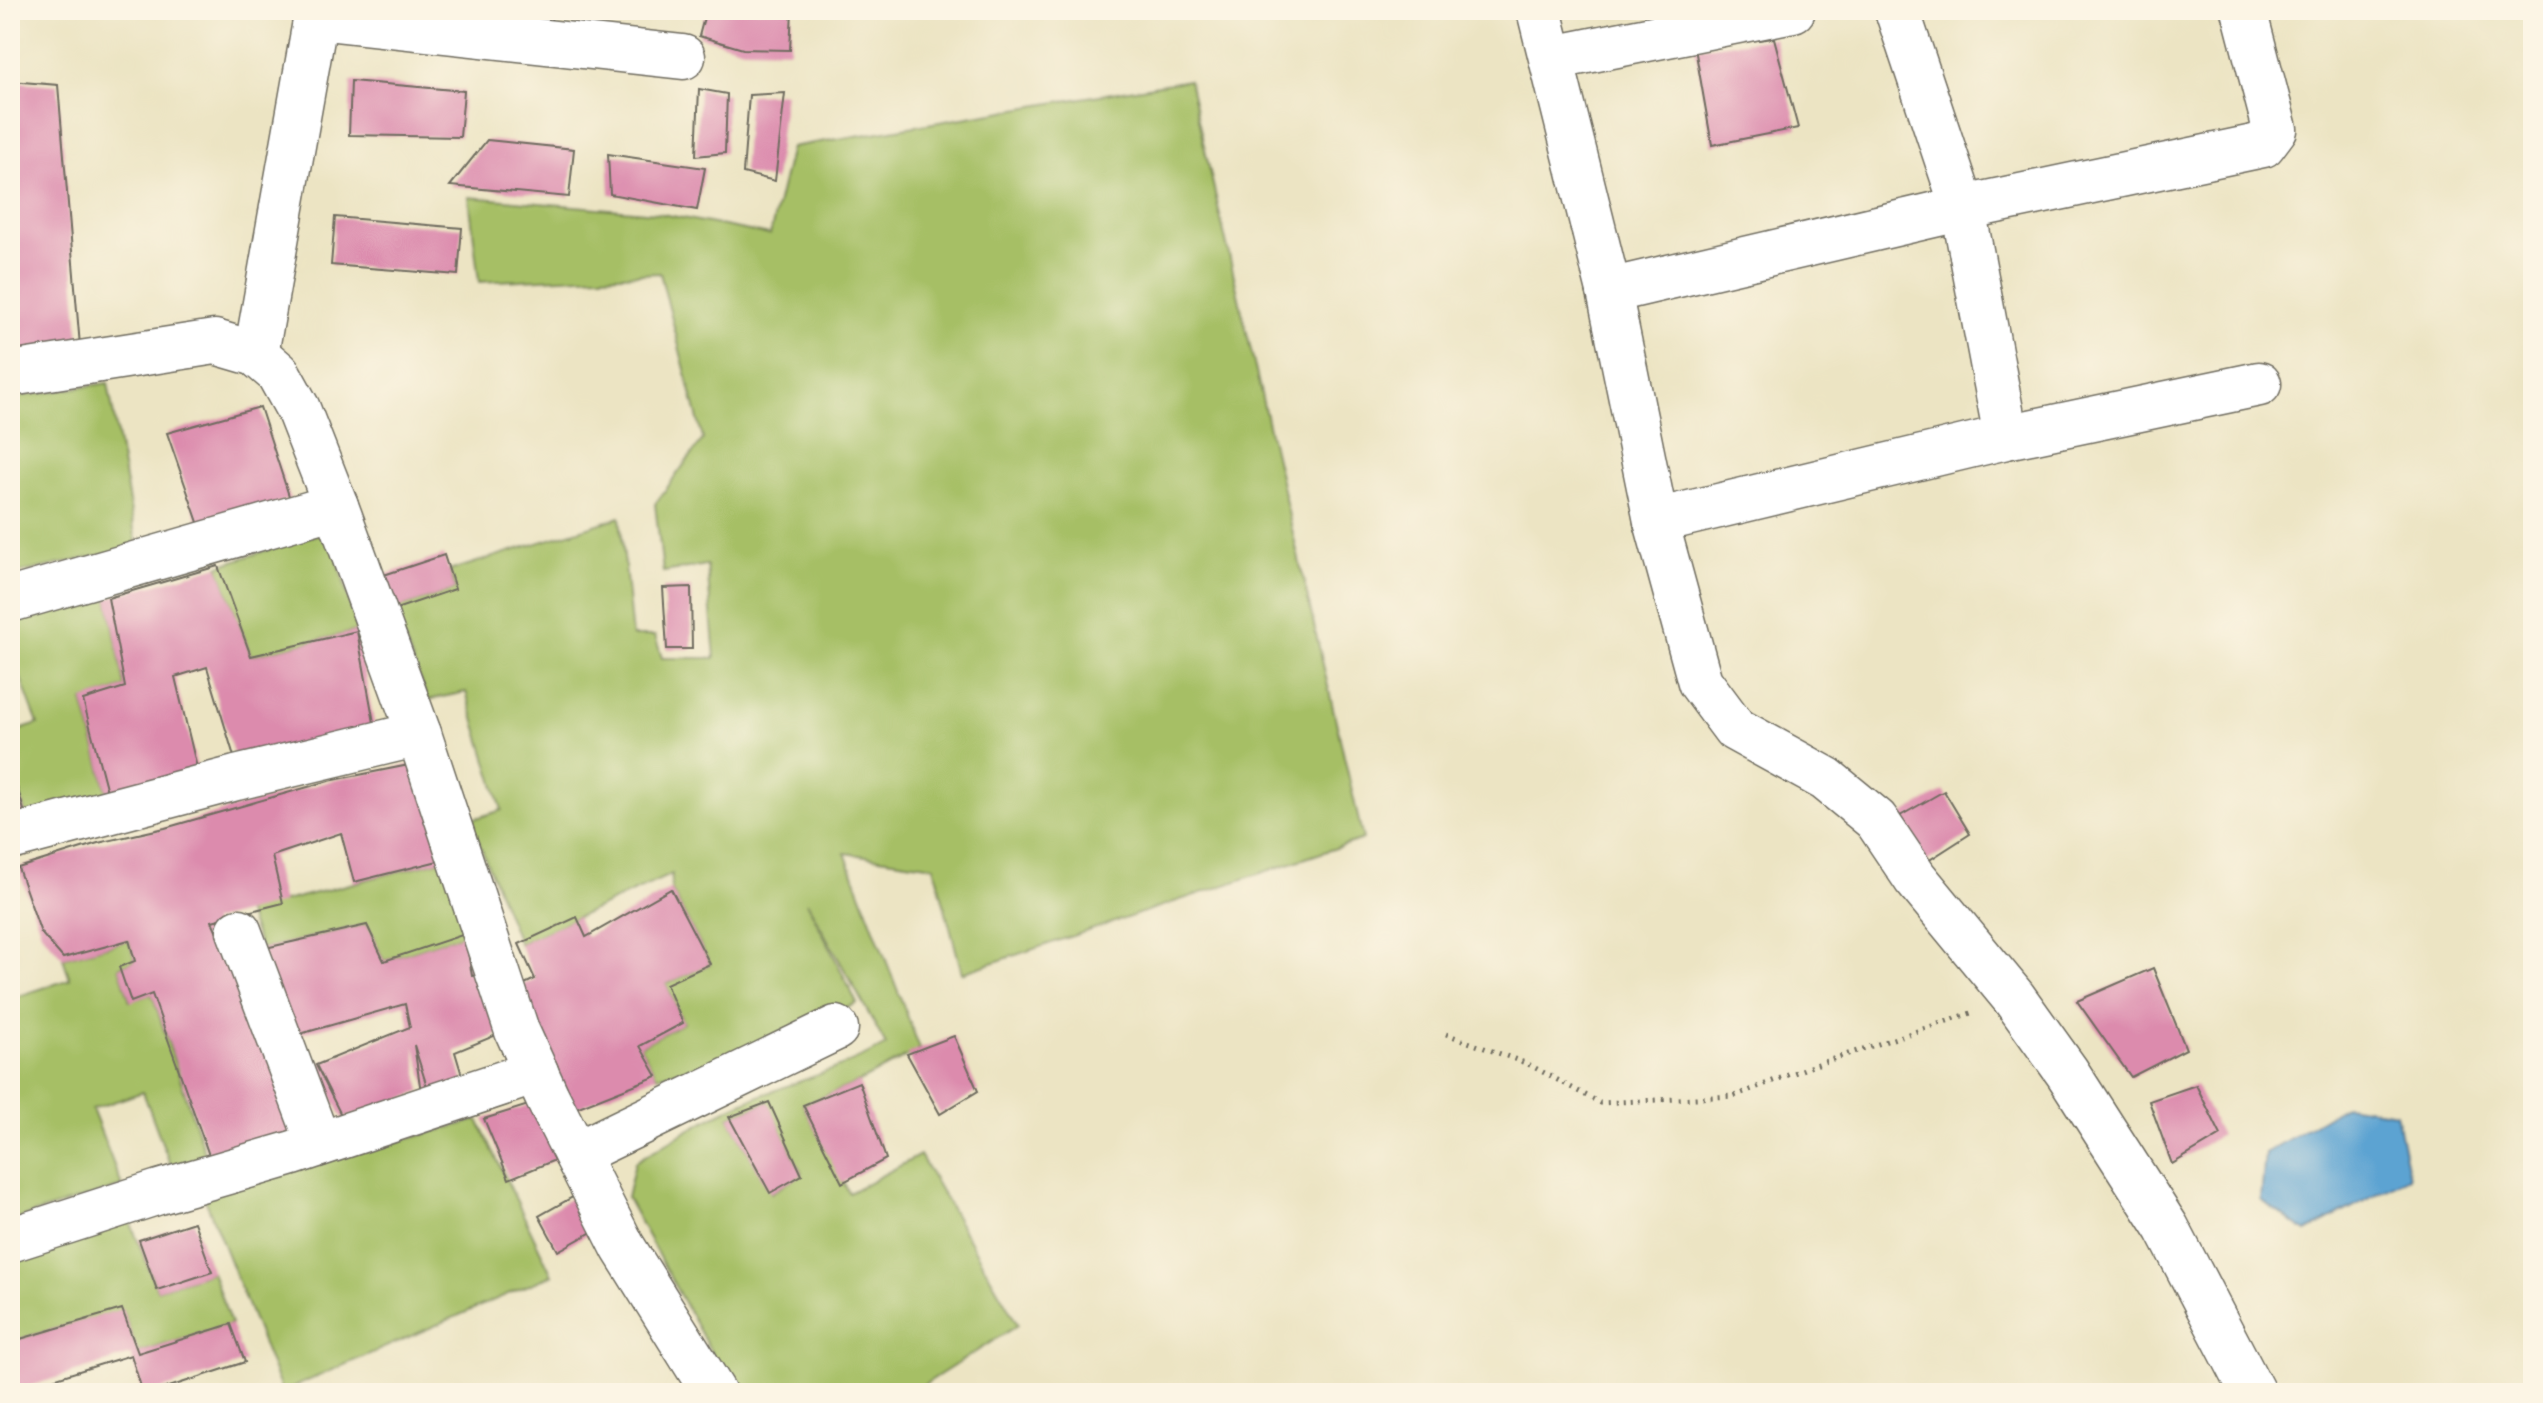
<svg xmlns="http://www.w3.org/2000/svg" width="2543" height="1403" font-family="'Architects Daughter',sans-serif">
<style>
.green{fill:#a6bf65;stroke:#687548;stroke-width:2;fill-rule:evenodd}
.water{fill:#5ba3d2;stroke:#43677e;stroke-width:2}
.building{fill:#dc8bad}
.lines{fill:none;stroke-linecap:round;stroke-linejoin:round}
.street-casing{stroke:#6f6c60;stroke-width:47}
.path{stroke:#6f6c60;stroke-width:5;stroke-dasharray:2 6;stroke-linecap:butt}
.street{stroke:#fff;stroke-width:44}
</style>
<rect width="100%" height="100%" fill="#fcf5e5"/>
<filter id="ink" filterUnits="userSpaceOnUse"><feTurbulence type="fractalNoise" baseFrequency=".0125" numOctaves="2"/><feDisplacementMap in="SourceGraphic" scale="16" xChannelSelector="R" yChannelSelector="G"/><feConvolveMatrix kernelMatrix="1 2 1 2 8 2 1 2 1" color-interpolation-filters="sRGB"/></filter>
<filter id="wash" filterUnits="userSpaceOnUse"><feTurbulence type="fractalNoise" baseFrequency=".006" numOctaves="4" result="noise"/><feDisplacementMap in="SourceGraphic" scale="32" xChannelSelector="R" yChannelSelector="G"/><feGaussianBlur stdDeviation="1.8" result="paint"/><feColorMatrix in="noise" values="0 0 0 0 0 0 0 0 0 0 0 0 0 0 0 0 0 1.4 0 .05"/><feComposite in="paint" operator="in"/></filter>
<g filter="url(#wash)">
<rect width="100%" height="100%" fill="#ece4c3"/>
<!-- green -->
<g class="green">
<path d="M1189,80l174,759 -401,134 -28,-107 -89,-13 75,196 -61,33 -56,23 46,88 71,-38 98,170 -107,68h-164l-23,-17 -97,-178 8,-36c37,-22 74,-46 114,-62 45,-18 94,-31 137,-55l-79,-143 50,101 -105,52 -95,21 -17,-30 43,-23 -17,-39 44,-20 -39,-75 1,-15 -153,70 -49,-124 32,-10 -36,-118 -38,8 -35,-90 62,-21 -6,-18 171,-54 12,119h23l7,22h53l-8,-93 -44,7 -8,-68 48,-65 -43,-166 -181,9 -10,-85 188,16 113,22 21,-88zM768,1102l34,72 -31,19 -42,-76z"/>
<path d="M108,383l29,164 -127,28v-177z"/>
<path d="M330,530l27,101 -106,25 -33,-90z"/>
<path d="M108,598l17,89 -42,14 26,98 -83,18 -16,-57v-27l28,-9 -28,-74v-26z"/>
<path d="M446,859l19,75 -81,27 -17,-36 -106,24 -15,-38z"/>
<path d="M129,940l6,21 -16,6 11,34 22,-7 55,166 -34,12 -30,-80 -51,17 30,77 -112,35v-68l3,-1 -3,-7v-146l60,-20 -7,-21z"/>
<path d="M478,1120l74,155 -270,117 -79,-198z"/>
<path d="M130,1221l27,69 55,-18 19,52 -93,29 -16,-43 -112,32v-90z"/>
</g>
<!-- water -->
<path class="water" d="M2346,1105l50,8 13,64 -103,55 -45,-32 4,-47z"/>
<g id="blocks">
<!-- building -->
<g class="building">
<path d="M552,10h44l-2,15 -43,-4z"/>
<path d="M706,10h86l-2,40 -47,-1 -44,-13z"/>
<path d="M1774,38l24,90 -86,17 -17,-97z"/>
<path d="M10,81l48,4 22,261 -70,9z"/>
<path d="M351,81l113,10 -4,46 -111,-2z"/>
<path d="M699,89l28,5 -2,59 -29,3z"/>
<path d="M785,93l-10,88 -32,-8 6,-78z"/>
<path d="M487,140l87,9 -5,48 -119,-11z"/>
<path d="M608,154l97,14 -8,42 -87,-16z"/>
<path d="M335,217l127,11 -4,47 -127,-10z"/>
<path d="M260,407l30,92 -90,29 -33,-95z"/>
<path d="M444,555l11,34 -62,21 -12,-34z"/>
<path d="M218,566l33,90 106,-25 18,97 -139,35 -29,-96 -32,10 23,95 -89,27 -26,-99 42,-13 -17,-89z"/>
<path d="M691,587l1,62h-25l-4,-61z"/>
<path d="M424,762l22,97 -92,23 -13,-49 -69,23 11,47 -71,18 93,209 -94,31 -59,-167 -21,8 -12,-35 16,-6 -6,-21 -66,18 -22,-25 -23,-65 80,-25 67,-15 164,-47z"/>
<path d="M10,763l16,54 -16,4z"/>
<path d="M1944,791l26,43 -50,32 -27,-46z"/>
<path d="M671,889l39,75 -44,20 17,39 -43,23 17,30 -86,34 -61,-119 25,-12 -16,-35 58,-27 9,20z"/>
<path d="M367,925l17,36 81,-27 7,42 16,-4 23,57 -56,23 9,30 -35,11 -15,-48 7,47 -78,27 -27,-54 94,-38 -5,-23 -112,32 -32,-87z"/>
<path d="M2153,968l33,81 -55,28 -54,-76z"/>
<path d="M954,1036l24,55 -38,23 -33,-60z"/>
<path d="M859,1082l27,77 -44,24 -39,-78z"/>
<path d="M2196,1085l25,50 -49,29 -23,-63z"/>
<path d="M538,1102l29,53 -58,24 -25,-60z"/>
<path d="M769,1102l33,73 -32,18 -41,-76z"/>
<path d="M580,1193l17,36 -39,22 -19,-35z"/>
<path d="M194,1222l18,50 -55,18 -18,-50z"/>
<path d="M122,1309l16,44 93,-29 14,38 -94,31h-8l-12,-38 -120,37 -1,-50z"/>
</g>
</g>
</g>
<g filter="url(#ink)">
<use href="#blocks" fill-opacity="0" stroke="#6f6c60" stroke-width="2"/>
<g class="lines">
<!-- street casing -->
<g class="street-casing">
<g id="street">
<path d="M1539,10l70,281 47,230 44,161 35,47 91,50 50,41 39,58 99,120 53,74 100,156 86,165"/>
<path d="M1897,10l66,198 43,229"/>
<path d="M316,17l367,40"/>
<path d="M1552,58l241,-48"/>
<path d="M1609,291l354,-83 300,-63 12,-16 -31,-119"/>
<path d="M256,354l61,-344"/>
<path d="M10,374l205,-32 41,12 22,19 20,36 38,97 83,228 98,297 30,66 76,150 91,146"/>
<path d="M1656,521l350,-84 253,-53"/>
<path d="M10,600l326,-94"/>
<path d="M10,838l226,-60 183,-44"/>
<path d="M239,931l80,213"/>
<path d="M576,1154l260,-126"/>
<path d="M10,1240l149,-48 134,-39 243,-81"/>
</g>
</g>
<!-- path -->
<path class="path" d="M1446,1034l82,30 72,39 134,-7 78,-30 159,-53"/>
<!-- street -->
<use href="#street" class="street"/>
</g>
</g>
<!-- margin -->
<rect width="2543" height="1403" fill="none" stroke="#fcf5e5" stroke-width="40"/>
</svg>
